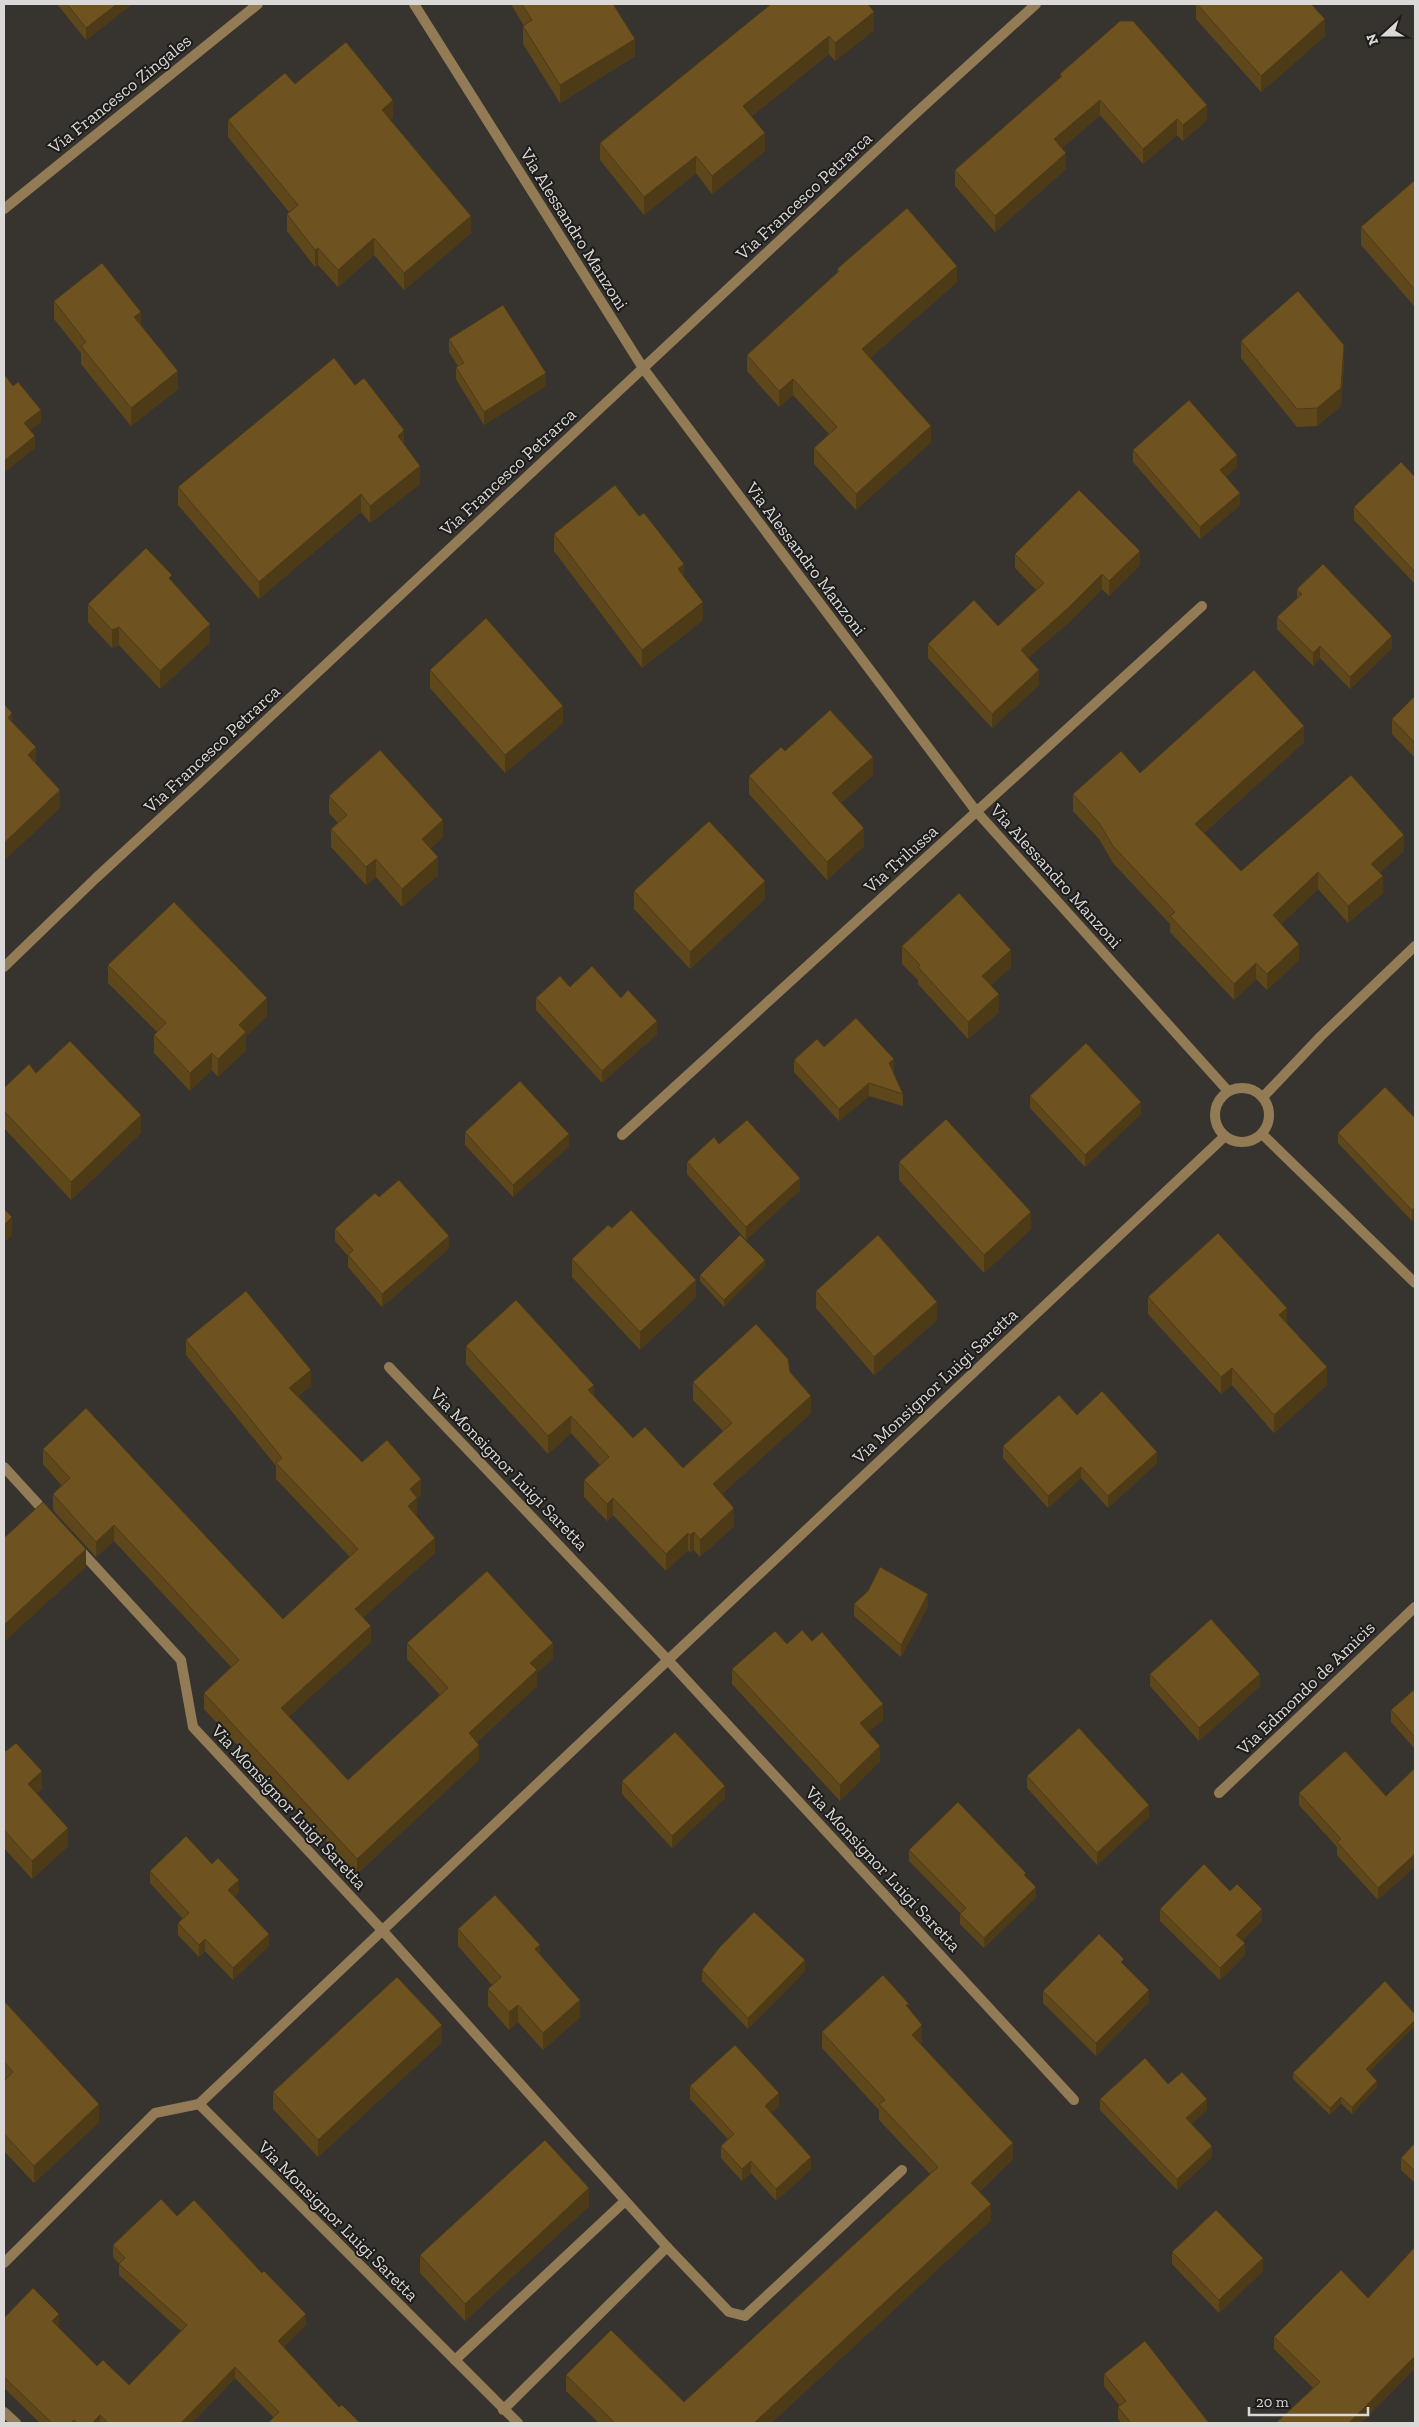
<svg xmlns="http://www.w3.org/2000/svg" width="1419" height="2427" font-family="'Zilla Slab',serif">
<style>
.lines{fill:none;stroke-linecap:round;stroke-linejoin:round}
.minor{stroke:#937b55;stroke-width:10}
.tertiary{stroke:#937b55;stroke-width:10}
.wall{fill:#5f471c}
.shaded-wall{fill:#4d3a17}
.building{fill:#6e5321;stroke:#4d3a17}
.labels{text-anchor:middle;stroke-width:4;stroke-linejoin:round;paint-order:stroke}
.street-label{font-size:18px;fill:#dbd9d7;stroke:#1d1c1a}
</style>
<rect width="100%" height="100%" fill="#373430"/>
<g class="lines">
<!-- minor -->
<g class="minor">
<path d="M4,209l254,-205"/>
<path d="M4,967l92,-89 102,-94 717,-670 121,-110"/>
<path d="M622,1135l580,-529"/>
<path d="M389,1367l279,293 406,440"/>
<path d="M4,1467l43,47"/>
<path d="M77,1547l104,113 12,67 189,203 285,317 62,65 16,4 157,-146"/>
<path d="M1219,1793l196,-186"/>
<path d="M4,2263l151,-150 44,-9"/>
<path d="M455,2360l170,-159"/>
<path d="M503,2410l164,-163"/>
<path d="M4,2412l12,11"/>
<path d="M518,2423l-319,-319 469,-444 557,-524"/>
</g>
<!-- tertiary -->
<g class="tertiary">
<path d="M414,4l229,364 333,443 252,280"/>
<circle cx="1242" cy="1115" r="27"/>
<path d="M1263,1097l58,-61 94,-90"/>
<path d="M1262,1134l153,149"/>
</g>
</g>
<!-- wall -->
<g class="wall">
<path d="M57,4h75l-46,36z"/>
<path d="M511,4h102l22,52 -75,47 -37,-59v-18h1z"/>
<path d="M771,4l103,26 -39,31 -6,-7 -77,62 13,35 -53,43 -16,-21 -52,42 -44,-55v-17z"/>
<path d="M1196,4h115l14,32 -64,56 -65,-73z"/>
<path d="M1060,74l147,46 -24,21 -6,-6 -34,29 -43,-49 -38,33 4,21 -71,63 -40,-46v-16l105,-92z"/>
<path d="M295,84l98,33 -3,3 81,113 -67,57 -30,-35 -36,32 -20,-22 -3,2 -28,-36v-17l2,-2 -61,-75v-17z"/>
<path d="M1415,180v127l-54,-62v-18z"/>
<path d="M837,269l120,13 -87,76 61,84 -75,68 -42,-46v-16l15,-14 -36,-39 -14,12 -32,-36v-16l90,-82z"/>
<path d="M54,301l87,25 37,63 -47,37 -50,-62v-11l-27,-34z"/>
<path d="M449,339l97,47 -62,39 -28,-46v-12l2,-1 -9,-14z"/>
<path d="M1241,341l103,21 -3,44 -24,20 -20,1 -56,-69z"/>
<path d="M355,385l49,60 16,39 -50,39 -9,-11 -102,87 -81,-94v-18z"/>
<path d="M1133,450l104,17 -11,10 14,28 -40,34 -67,-77z"/>
<path d="M1415,477v107l-61,-64v-13z"/>
<path d="M554,534l130,44 19,42 -61,48 -88,-117z"/>
<path d="M1015,554l125,11 -31,31 -7,-7 -34,34 -40,35 11,27 -47,43 -64,-70v-14l70,-18 38,-36 -21,-22z"/>
<path d="M172,582l38,60 -50,47 -41,-44 -7,3 -24,-26v-18z"/>
<path d="M1297,589l95,59 -42,41 -30,-31 -7,8 -36,-37v-12l20,-19z"/>
<path d="M430,670l133,53 -58,50 -75,-85z"/>
<path d="M1415,696v62l-23,-24v-15z"/>
<path d="M1304,742l-100,91 37,38 163,-20 -25,22 4,20 -35,30 -30,-34 -37,35 18,36 -32,30 -11,-11 -22,21 -64,-68v-8l-57,-61 -14,-24 -26,-28v-17l67,-21z"/>
<path d="M785,751l88,24 -32,28 23,43 -37,34 -78,-86v-18z"/>
<path d="M329,796l114,41 -13,12 8,26 -36,32 -26,-30 -10,8 -35,-38v-18l7,-6 -9,-10z"/>
<path d="M634,891l131,8 -75,70 -56,-60z"/>
<path d="M902,946l109,21 -20,18 8,27 -31,27 -50,-55v-4l-16,-16z"/>
<path d="M108,965l159,51 -21,20v14l-28,27 -6,-7 -22,21 -36,-38v-18l3,-3 -49,-49z"/>
<path d="M570,987l51,11 36,36 -55,49 -66,-73v-12z"/>
<path d="M824,1047l70,24 -1,1 10,22v12l-34,-10 -30,25 -45,-49v-12z"/>
<path d="M36,1073l105,60 -70,67 -67,-72v-40z"/>
<path d="M1030,1096l111,18 -56,53 -55,-59z"/>
<path d="M1415,1118l-3,103 -74,-78v-10z"/>
<path d="M465,1132l104,14 -56,51 -48,-52z"/>
<path d="M719,1144l81,46 -54,50 -59,-66v-12z"/>
<path d="M899,1162l132,67 -47,44 -85,-93z"/>
<path d="M379,1197l70,51 -67,59 -34,-40v-11l-13,-15v-12z"/>
<path d="M612,1228l84,69 -56,53 -68,-73v-18z"/>
<path d="M765,1266l-41,41 -24,-26v-6z"/>
<path d="M816,1291l121,29 -63,55 -58,-67z"/>
<path d="M1148,1297l139,26 40,62 -53,48 -42,-48 -11,9 -73,-80z"/>
<path d="M186,1340l125,46 -13,10 64,66 59,33 -4,3v16l-1,1 19,38 -72,64 8,25 -83,75 60,63 92,-85 -33,-36v-16l146,15 -16,15v13l-60,56 2,18 -122,114 -153,-165v-16l27,-26 -117,-126 -18,16 -43,-47v-16l9,-8 -19,-22v-15l240,170 67,-62 -74,-78v-13l-90,-111z"/>
<path d="M466,1346l128,50 39,42 50,30 40,-37 -30,-31v-18l97,-10 21,41 -89,81 12,32 -34,31 -6,-7 -4,3 -2,-3 -22,21 -53,-56 -6,6 -23,-24v-17l16,-15 -29,-32 -23,21 -82,-90z"/>
<path d="M1077,1415l80,48 -49,45 -27,-30 -33,30 -45,-50v-12z"/>
<path d="M854,1604l74,2 -27,51 -47,-41z"/>
<path d="M787,1644l96,76 -15,12 12,29 -40,40 -108,-117v-15z"/>
<path d="M1150,1674l110,12 -61,55 -49,-55z"/>
<path d="M1415,1689v60l-24,-27v-12z"/>
<path d="M4,1749l38,40 -5,4 31,53 -36,33 -28,-31z"/>
<path d="M1027,1776l122,41 -52,48 -70,-77z"/>
<path d="M622,1781l103,17 -53,50 -50,-54z"/>
<path d="M1299,1793l87,3 -8,104 -41,-45v-8l-38,-42z"/>
<path d="M909,1850l117,27 10,20 -52,51 -24,-24v-11l-51,-52z"/>
<path d="M150,1871l89,21 -5,5 35,49 -36,34 -28,-29 -6,6 -21,-22v-12l5,-4 -33,-36z"/>
<path d="M1230,1891l32,30 -20,20 3,14 -25,25 -60,-59v-12z"/>
<path d="M458,1929l82,26 40,62 -37,33 -25,-28 -9,8 -21,-24v-17l4,-4 -34,-39z"/>
<path d="M1124,1965l25,37 -53,54 -53,-53v-12z"/>
<path d="M702,1970l103,1 -57,58 -46,-48z"/>
<path d="M4,2001l95,121 -65,61 -30,-32z"/>
<path d="M909,2008l13,33 -2,3 93,115 -34,33 12,28 -220,203h-172l-33,-32v-16l118,27 246,-228 -51,-54v-10l-57,-62v-16z"/>
<path d="M442,2042l-124,115 -45,-48v-17z"/>
<path d="M1293,2073h76l8,14 -25,27 -11,-11 -11,12 -37,-36z"/>
<path d="M1168,2084l39,26 -16,14 21,33 -35,33 -77,-80v-11z"/>
<path d="M690,2086l89,20 -8,7 40,56 -35,32 -25,-28 -9,8 -21,-23v-12l7,-7 -38,-40z"/>
<path d="M1415,2143v40l-14,-13v-12z"/>
<path d="M589,2206l-124,115 -45,-48v-18z"/>
<path d="M177,2216l129,109 -23,22 56,60 21,16 -86,-5 -39,-40 -43,45h-152l-36,-35v-70l55,7 -2,1 40,40 32,19 52,-54 -62,-56v-11l-6,-7v-12z"/>
<path d="M1172,2252l91,19 -44,42 -47,-49z"/>
<path d="M1274,2337l141,31 -54,55h-85l37,-35 -39,-39z"/>
<path d="M1104,2374l105,49h-88l-3,-4v-12l2,-1 -16,-20z"/>
</g>
<!-- shaded-wall -->
<g class="shaded-wall">
<path d="M117,4h15l-46,36v-12z"/>
<path d="M874,12v18l-39,31v-18z"/>
<path d="M1325,19v17l-64,56v-16z"/>
<path d="M829,36v18l-86,69v-17z"/>
<path d="M635,39v17l-75,47v-18z"/>
<path d="M393,100v17l-11,10v-17z"/>
<path d="M1100,100v15l-46,40v-16z"/>
<path d="M1207,105v15l-24,21v-16z"/>
<path d="M1177,119v16l-34,29v-15z"/>
<path d="M765,133v18l-53,43v-18z"/>
<path d="M1066,153v16l-71,63v-16z"/>
<path d="M696,156v17l-52,42v-18z"/>
<path d="M471,216v17l-67,57v-17z"/>
<path d="M374,238v17l-36,32v-17z"/>
<path d="M318,248v17l-3,2v-17z"/>
<path d="M957,266v16l-95,83v-16z"/>
<path d="M141,312v18l-7,-13z"/>
<path d="M1344,345v17l-3,44 -24,20v-18z"/>
<path d="M178,371v18l-47,37v-18z"/>
<path d="M546,373v13l-62,39v-13z"/>
<path d="M793,379v16l-14,12v-16z"/>
<path d="M41,410v12l-17,13v-12z"/>
<path d="M931,426v16l-75,68v-16z"/>
<path d="M404,430v18l-6,-12z"/>
<path d="M35,436v12l-31,25v-12z"/>
<path d="M1237,455v12l-17,15v-12z"/>
<path d="M420,466v18l-50,39v-17z"/>
<path d="M1240,493v12l-40,34v-12z"/>
<path d="M361,494v18l-102,87v-17z"/>
<path d="M1140,551v14l-31,31v-15z"/>
<path d="M684,564v18l-6,-13z"/>
<path d="M1102,574v15l-34,34 -47,41v-14z"/>
<path d="M703,602v18l-61,48v-18z"/>
<path d="M210,624v18l-50,47v-18z"/>
<path d="M119,627v18l-7,3v-18z"/>
<path d="M1392,636v12l-42,41v-12z"/>
<path d="M1320,646v12l-7,8v-13z"/>
<path d="M1039,670v15l-47,43v-14z"/>
<path d="M563,706v17l-58,50v-18z"/>
<path d="M12,713v17l-4,-12z"/>
<path d="M1304,726v16l-109,99v-17z"/>
<path d="M36,747v18l-8,-10z"/>
<path d="M873,757v18l-41,36v-18z"/>
<path d="M60,790v18l-56,53v-18z"/>
<path d="M443,820v17l-21,20v-18z"/>
<path d="M864,828v18l-37,34v-18z"/>
<path d="M1404,835v16l-33,29v-16z"/>
<path d="M438,857v18l-36,32v-18z"/>
<path d="M376,859v18l-10,8v-18z"/>
<path d="M1318,872v17l-45,43v-17z"/>
<path d="M1383,876v17l-35,30v-17z"/>
<path d="M765,881v18l-75,70v-17z"/>
<path d="M1299,944v16l-32,30v-16z"/>
<path d="M1011,950v17l-29,26v-17z"/>
<path d="M1256,963v16l-22,21v-16z"/>
<path d="M999,994v18l-31,27v-17z"/>
<path d="M267,998v18l-21,20v14l-28,27v-18l21,-34z"/>
<path d="M657,1021v13l-55,49v-12z"/>
<path d="M212,1053v17l-22,21v-18z"/>
<path d="M894,1059v12l-5,4v-12z"/>
<path d="M869,1083v13l-30,25v-12z"/>
<path d="M1141,1102v12l-56,53v-12z"/>
<path d="M141,1115v18l-70,67v-18z"/>
<path d="M569,1134v12l-56,51v-12z"/>
<path d="M800,1178v12l-54,50v-13z"/>
<path d="M1415,1207v11l-3,3v-11z"/>
<path d="M1031,1212v17l-47,44v-18z"/>
<path d="M12,1217v18l-8,8v-18z"/>
<path d="M449,1236v12l-67,59v-13z"/>
<path d="M765,1260v6l-41,41v-7z"/>
<path d="M696,1280v17l-56,53v-18z"/>
<path d="M937,1302v18l-63,55v-18z"/>
<path d="M1287,1308v18l-8,-11z"/>
<path d="M1327,1367v18l-53,48v-18z"/>
<path d="M1232,1368v17l-11,9v-17z"/>
<path d="M311,1370v16l-22,17v-15z"/>
<path d="M594,1385v17l-6,-12z"/>
<path d="M811,1396v17l-98,89v-18z"/>
<path d="M571,1416v17l-23,21v-18z"/>
<path d="M1157,1452v11l-49,45v-12z"/>
<path d="M1081,1467v11l-33,30v-12z"/>
<path d="M421,1479v16l-9,8 5,-5v16l-9,8v-16l2,-17z"/>
<path d="M613,1498v17l-6,6v-17z"/>
<path d="M734,1508v18l-34,31v-17z"/>
<path d="M114,1525v16l-18,16v-15z"/>
<path d="M694,1532v18l-4,3v-18z"/>
<path d="M688,1533v17l-22,21v-17z"/>
<path d="M435,1538v15l-80,72v-16z"/>
<path d="M86,1549v18l-82,75v-17z"/>
<path d="M928,1594v12l-27,51v-12z"/>
<path d="M371,1626v16l-90,82v-16z"/>
<path d="M553,1643v15l-16,15v13l-68,63v-16l61,-70z"/>
<path d="M1260,1674v12l-61,55v-13z"/>
<path d="M883,1704v16l-23,19v-16z"/>
<path d="M479,1745v15l-122,114v-15z"/>
<path d="M880,1746v15l-40,40v-16z"/>
<path d="M42,1771v18l-14,12v-17z"/>
<path d="M725,1786v12l-53,50v-12z"/>
<path d="M1149,1805v12l-52,48v-12z"/>
<path d="M68,1828v18l-36,33v-18z"/>
<path d="M1415,1854v13l-37,33v-12z"/>
<path d="M239,1880v12l-11,11v-13z"/>
<path d="M1036,1887v10l-52,51v-10z"/>
<path d="M1262,1909v12l-26,26v-12z"/>
<path d="M269,1934v12l-36,34v-12z"/>
<path d="M205,1939v12l-6,6v-12z"/>
<path d="M1245,1943v12l-25,25v-12z"/>
<path d="M540,1945v18l-5,-14z"/>
<path d="M805,1960v11l-57,58v-11z"/>
<path d="M1149,1990v12l-53,54v-13z"/>
<path d="M580,2000v17l-37,33v-17z"/>
<path d="M518,2005v17l-9,8v-18z"/>
<path d="M1415,2020v6l-49,50v-7z"/>
<path d="M442,2025v17l-124,115v-17z"/>
<path d="M922,2025v16l-10,10v-16z"/>
<path d="M1377,2081v6l-25,27v-7z"/>
<path d="M779,2093v13l-14,13v-13z"/>
<path d="M1341,2097v6l-11,12v-7z"/>
<path d="M1207,2099v11l-21,19v-11z"/>
<path d="M99,2104v18l-65,61v-17z"/>
<path d="M1013,2143v16l-42,40v-16z"/>
<path d="M1212,2146v11l-35,33v-11z"/>
<path d="M811,2157v12l-35,32v-12z"/>
<path d="M751,2161v12l-9,8v-12z"/>
<path d="M589,2188v18l-124,115v-17z"/>
<path d="M991,2204v16l-220,203h-17z"/>
<path d="M1263,2258v13l-44,42v-13z"/>
<path d="M59,2314v11l-7,7v-11z"/>
<path d="M306,2314v11l-28,28v-12z"/>
<path d="M1415,2356v12l-54,55h-12z"/>
<path d="M235,2367v11l-43,45h-11z"/>
<path d="M100,2415v8h-8z"/>
</g>
<!-- building -->
<g class="building">
<path d="M67,4h50l-31,24z"/>
<path d="M522,4h91l22,35 -75,46 -37,-59 9,-6z"/>
<path d="M771,4h97l6,8 -39,31 -6,-7 -86,70 22,27 -53,43 -16,-20 -52,41 -44,-54z"/>
<path d="M1197,4h114l14,15 -64,57z"/>
<path d="M1120,21h13l74,84 -24,20 -6,-6 -34,30 -43,-49 -46,39 12,14 -71,63 -40,-46 107,-94 -2,-2z"/>
<path d="M346,42l47,58 -11,10 89,106 -67,57 -30,-35 -36,32 -20,-22 -3,2 -28,-36 11,-9 -70,-85 57,-47 10,11z"/>
<path d="M1415,180v110l-54,-63z"/>
<path d="M907,208l50,58 -95,83 69,77 -75,68 -42,-46 23,-21 -44,-48 -14,12 -32,-36 92,-84 -2,-2z"/>
<path d="M102,263l39,49 -7,5 44,54 -47,37 -50,-62 5,-4 -32,-41z"/>
<path d="M1298,291l46,54 -3,43 -24,20 -20,1 -56,-68z"/>
<path d="M503,305l43,68 -62,39 -28,-45 8,-4 -15,-24z"/>
<path d="M334,358l21,27 9,-7 40,52 -6,6 22,30 -50,40 -9,-12 -102,88 -81,-95z"/>
<path d="M4,374l9,12 5,-4 23,28 -17,13 11,13 -31,25z"/>
<path d="M1189,400l48,55 -17,15 20,23 -40,34 -67,-77z"/>
<path d="M1401,462l14,15v95l-61,-65z"/>
<path d="M615,485l24,31 5,-3 40,51 -6,5 25,33 -61,48 -88,-116z"/>
<path d="M1079,490l61,61 -31,30 -7,-7 -34,34 -47,42 18,20 -47,44 -64,-70 46,-44 24,26 46,-43 -29,-29z"/>
<path d="M146,548l26,27 -3,3 41,46 -50,47 -41,-44 -7,3 -24,-26z"/>
<path d="M1323,564l69,72 -42,41 -30,-31 -7,7 -36,-36 25,-23 -5,-5z"/>
<path d="M486,618l77,88 -58,49 -75,-85z"/>
<path d="M1254,670l50,56 -109,98 46,47 110,-96 53,60 -33,29 12,12 -35,30 -30,-34 -45,43 26,29 -32,30 -11,-11 -22,21 -64,-68 5,-4 -62,-66 -14,-23 -26,-29 48,-43 19,22z"/>
<path d="M1415,696v47l-23,-24z"/>
<path d="M4,704l8,9 -4,5 28,29 -8,8 32,35 -56,53z"/>
<path d="M830,710l43,47 -41,36 32,35 -37,34 -78,-86 32,-29 4,4z"/>
<path d="M380,750l63,70 -21,19 16,18 -36,32 -26,-30 -10,8 -35,-38 16,-14 -18,-19z"/>
<path d="M709,821l56,60 -75,71 -56,-61z"/>
<path d="M959,893l52,57 -29,26 17,18 -31,28 -50,-55 2,-2 -18,-19z"/>
<path d="M174,902l93,96 -28,27 7,7 -28,27 -6,-6 -22,20 -36,-38 12,-12 -58,-58z"/>
<path d="M592,966l29,32 7,-8 29,31 -55,50 -66,-73 24,-22 10,11z"/>
<path d="M856,1018l38,41 -5,4 14,31 -34,-11 -30,26 -45,-49 23,-21 7,8z"/>
<path d="M70,1041l71,74 -70,67 -67,-71v-23l25,-24 7,9z"/>
<path d="M1086,1043l55,59 -56,53 -55,-59z"/>
<path d="M520,1081l49,53 -56,51 -48,-53z"/>
<path d="M1385,1087l30,31v89l-3,3 -74,-77z"/>
<path d="M946,1119l85,93 -47,43 -85,-93z"/>
<path d="M747,1120l53,58 -54,49 -59,-65 27,-25 5,7z"/>
<path d="M399,1180l50,56 -67,58 -34,-39 5,-5 -18,-21 40,-36 4,4z"/>
<path d="M4,1209l8,8 -8,8z"/>
<path d="M631,1210l65,70 -56,52 -68,-73 36,-34 4,3z"/>
<path d="M1218,1233l69,75 -8,7 48,52 -53,48 -42,-47 -11,9 -73,-80z"/>
<path d="M740,1235l25,25 -41,40 -24,-25z"/>
<path d="M878,1235l59,67 -63,55 -58,-66z"/>
<path d="M246,1291l65,79 -22,18 73,74 25,-22 34,39 -11,10 7,9 -9,8 27,32 -80,71 16,17 -90,82 67,72 100,-92 -41,-45 80,-72 66,72 -23,20 7,7 -68,63 10,12 -122,114 -153,-166 35,-33 -125,-135 -18,17 -43,-48 17,-16 -27,-29 43,-41 197,211 75,-70 -82,-86 6,-5 -96,-118z"/>
<path d="M516,1300l78,85 -6,5 45,48 12,-11 38,41 49,-45 -39,-41 63,-58 32,35 2,13 21,24 -98,88 21,24 -34,32 -6,-8 -4,3 -2,-2 -22,21 -53,-56 -6,6 -23,-24 25,-23 -38,-41 -23,20 -82,-90z"/>
<path d="M1102,1391l55,61 -49,44 -27,-29 -33,29 -45,-50 56,-51 18,20z"/>
<path d="M43,1502l43,47 -82,76v-87z"/>
<path d="M880,1567l48,27 -27,51 -47,-41 14,-13z"/>
<path d="M1211,1619l49,55 -61,54 -49,-54z"/>
<path d="M802,1630l10,11 10,-9 61,72 -23,19 20,23 -40,39 -108,-116 43,-38 12,13z"/>
<path d="M1415,1689v48l-24,-27z"/>
<path d="M1079,1728l70,77 -52,48 -70,-77z"/>
<path d="M675,1732l50,54 -53,50 -50,-55z"/>
<path d="M16,1743l26,28 -14,13 40,44 -36,33 -28,-31v-81l2,2z"/>
<path d="M1345,1751l41,45 29,-28v86l-37,34 -41,-46 4,-3 -42,-46z"/>
<path d="M958,1802l68,71 -2,2 12,12 -52,51 -24,-24 6,-6 -57,-58z"/>
<path d="M186,1836l26,28 6,-6 21,22 -11,10 41,44 -36,34 -28,-29 -6,6 -21,-22 11,-10 -39,-42z"/>
<path d="M1204,1864l26,27 7,-7 25,25 -26,26 9,8 -25,25 -60,-59z"/>
<path d="M495,1895l45,50 -5,4 45,51 -37,33 -25,-28 -9,7 -21,-23 13,-12 -43,-48z"/>
<path d="M754,1912l51,48 -57,58 -46,-48 17,-22z"/>
<path d="M1099,1934l25,25 -3,3 28,28 -53,53 -53,-52z"/>
<path d="M883,1975l26,29 -3,1 16,20 -10,10 101,108 -42,40 20,21 -237,219h-139l-49,-48 45,-45 73,72 254,-235 -59,-63 6,-4 -63,-68z"/>
<path d="M397,1977l45,48 -124,115 -45,-48z"/>
<path d="M1385,1981l30,33v6l-49,49 11,12 -25,26 -11,-10 -11,11 -37,-35z"/>
<path d="M4,2001l95,103 -65,62 -30,-32v-53l9,-9 -9,-10z"/>
<path d="M735,2045l44,48 -14,13 46,51 -35,32 -25,-28 -9,8 -21,-23 13,-12 -44,-48z"/>
<path d="M1145,2058l23,26 14,-12 25,27 -21,19 26,28 -35,33 -77,-80z"/>
<path d="M545,2140l44,48 -124,116 -45,-49z"/>
<path d="M1415,2143v28l-14,-13z"/>
<path d="M161,2199l16,17 17,-16 68,73 2,-2 42,43 -28,27 61,66 3,-2 18,18h-92l11,-11 -44,-45 -54,56h-73l-8,-8 -8,8h-16l-2,-3 -3,3h-19l-48,-46v-59l29,-30 26,26 -7,7 45,45 6,-6 26,25 58,-60 -68,-61 6,-6 -12,-13z"/>
<path d="M1216,2210l47,48 -44,42 -47,-48z"/>
<path d="M1415,2247v109l-66,67h-73l44,-41 -46,-45 67,-67 27,28z"/>
<path d="M1145,2341l64,82h-78l-13,-16 8,-6 -22,-27z"/>
</g>
<g class="labels">
<!-- street labels -->
<g class="street-label">
<text transform="translate(120 94) rotate(-39)" y="6">Via Francesco Zingales</text>
<text transform="translate(804 196) rotate(-43)" y="6">Via Francesco Petrarca</text>
<text transform="translate(574 229) rotate(58)" y="6">Via Alessandro Manzoni</text>
<text transform="translate(508 472) rotate(-43)" y="6">Via Francesco Petrarca</text>
<text transform="translate(806 559) rotate(53)" y="6">Via Alessandro Manzoni</text>
<text transform="translate(212 749) rotate(-43)" y="6">Via Francesco Petrarca</text>
<text transform="translate(901 859) rotate(-42)" y="6">Via Trilussa</text>
<text transform="translate(1056 876) rotate(48)" y="6">Via Alessandro Manzoni</text>
<text transform="translate(935 1386) rotate(-43)" y="6">Via Monsignor Luigi Saretta</text>
<text transform="translate(509 1469) rotate(46)" y="6">Via Monsignor Luigi Saretta</text>
<text transform="translate(1306 1688) rotate(-44)" y="6">Via Edmondo de Amicis</text>
<text transform="translate(289 1807) rotate(47)" y="6">Via Monsignor Luigi Saretta</text>
<text transform="translate(883 1869) rotate(47)" y="6">Via Monsignor Luigi Saretta</text>
<text transform="translate(338 2221) rotate(45)" y="6">Via Monsignor Luigi Saretta</text>
</g>
</g>
<!-- border -->
<rect width="1419" height="2427" fill="none" stroke="#dbd9d7" stroke-width="10"/>
<!-- north arrow -->
<g transform="translate(1384 35) rotate(249)" stroke="#1d1c1a" stroke-width="4" paint-order="stroke">
<path d="M0-4L9 19L0 12L-9 19Z" fill="#dbd9d7"/>
<text y="-8" font-size="14" font-weight="bold" text-anchor="middle" fill="#dbd9d7">N</text>
</g>
<!-- scale -->
<path d="M1249 2407v8h119v-8" fill="none" stroke="#dbd9d7" stroke-width="2.5"/>
<text x="1256" y="2407" font-size="15" fill="#dbd9d7" stroke="#1d1c1a" stroke-width="4" paint-order="stroke">20 m</text>
</svg>
